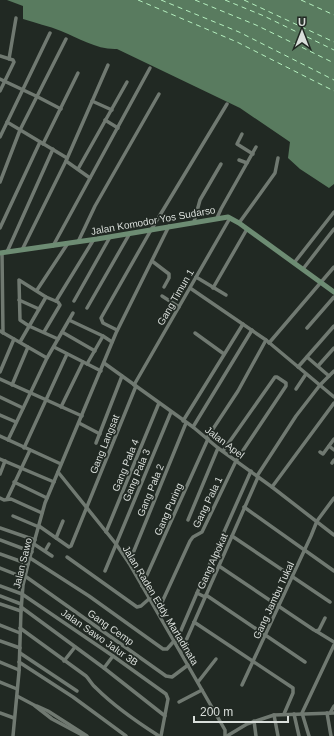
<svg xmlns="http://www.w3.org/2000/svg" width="334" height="736" font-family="Helvetica,sans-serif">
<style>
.water{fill:#597b5f}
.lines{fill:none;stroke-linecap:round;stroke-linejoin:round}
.ferry{stroke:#b4efbe;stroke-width:1;stroke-dasharray:5 4;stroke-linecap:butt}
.street{stroke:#707971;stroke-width:3.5}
.secondary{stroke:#6d8c73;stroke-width:5}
.labels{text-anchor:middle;stroke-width:3.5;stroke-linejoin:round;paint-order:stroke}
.street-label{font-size:10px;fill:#d9deda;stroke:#212923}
</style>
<rect width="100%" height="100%" fill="#212923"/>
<!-- water -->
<path class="water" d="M7,0h327v184l-5,4 -29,-19 -12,-11 2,-16 -50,-34 -123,-59c-20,1 -38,-11 -56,-18 -12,-5 -26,-8 -38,-12v-13z"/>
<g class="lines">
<!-- ferry -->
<g class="ferry">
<path d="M138,0l99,42 97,49"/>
<path d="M161,0l78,32 95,48"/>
<path d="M195,0l61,25 78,38"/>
<path d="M225,0l39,16 70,34"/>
<path d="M244,0l90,42"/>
<path d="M301,0l33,15"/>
</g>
<!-- street -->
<g class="street">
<path d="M0,56l13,4 1,2 -14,29"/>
<path d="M9,59l7,-41"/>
<path d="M0,79l36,17 25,13"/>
<path d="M92,101l20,9"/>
<path d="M105,120l13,8"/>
<path d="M7,122l60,36"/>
<path d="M242,134l-5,10 16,10"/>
<path d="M0,137l50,-104"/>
<path d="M43,144l35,-71"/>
<path d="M239,160l8,3"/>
<path d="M66,161l24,17"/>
<path d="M78,169l49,-87"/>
<path d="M0,182l20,-52 46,-91"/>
<path d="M217,218l4,-9 35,-62"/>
<path d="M194,222l6,-22 21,-36"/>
<path d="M239,223l36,-50 3,-15"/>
<path d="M0,228l40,-86"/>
<path d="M78,242l17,-36 64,-112"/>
<path d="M53,246l97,-178"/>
<path d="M22,250l44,-89 42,-96"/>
<path d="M7,252l46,-103"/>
<path d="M2,253l1,80"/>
<path d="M152,261l17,13v4l-5,9"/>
<path d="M294,263l40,-51"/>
<path d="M303,269l31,-40"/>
<path d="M196,277l30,18"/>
<path d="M190,288l76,52 68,57"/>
<path d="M213,288l34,-59"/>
<path d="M37,290l31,-47"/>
<path d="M162,296l17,11"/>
<path d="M19,300l20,9"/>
<path d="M56,301l38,-62"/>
<path d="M74,301l36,-64"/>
<path d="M87,308l43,-75"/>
<path d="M69,320l34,16 9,6"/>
<path d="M307,328l27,-31"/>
<path d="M117,330l-14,-7 -2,-5 50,-88 76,-126"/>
<path d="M0,331l47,27"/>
<path d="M44,332l16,-27 -2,-3 -12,-5"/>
<path d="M62,332l33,19"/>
<path d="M195,333l29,21"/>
<path d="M20,342l26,-45 -27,-17 1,40 9,6 29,13"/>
<path d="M269,343l65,-76"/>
<path d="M54,347l47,24"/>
<path d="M307,357l22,19"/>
<path d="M104,363l89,64 25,21 54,39 62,48"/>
<path d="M87,364l16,-28"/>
<path d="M318,366l16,-18"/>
<path d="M298,367l36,-41"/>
<path d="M0,372l14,-33"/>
<path d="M0,379l82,37"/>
<path d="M12,385l16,-38"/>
<path d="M134,385l96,-167"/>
<path d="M296,389l10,-15"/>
<path d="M0,397l23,11"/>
<path d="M61,407l22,-45"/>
<path d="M0,415l16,7"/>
<path d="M183,421l60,-97"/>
<path d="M79,423l21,11"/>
<path d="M193,427l59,-97"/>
<path d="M0,436l61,28"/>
<path d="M207,438l31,-47 28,-51"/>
<path d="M8,440l39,-82 26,-45"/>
<path d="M96,443l26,-67"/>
<path d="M329,446l5,4"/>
<path d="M24,448l43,-94"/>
<path d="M320,452l3,2 11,-15"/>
<path d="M0,459l54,23"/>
<path d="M332,463l2,-3"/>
<path d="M58,472l58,72 13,19 96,167v6"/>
<path d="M0,474l5,-13"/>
<path d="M257,476l39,-60 24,-31 14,-14"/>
<path d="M14,482l33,16"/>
<path d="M272,487l62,-84"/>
<path d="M0,498l4,2 7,-1 31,14"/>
<path d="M7,499l23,-49"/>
<path d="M244,507l90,64"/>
<path d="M13,516l26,11"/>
<path d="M188,520l30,-72"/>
<path d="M39,526l30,21 2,-1 65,-160"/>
<path d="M0,528l35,12"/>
<path d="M106,532l53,-129"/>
<path d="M232,536l98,66"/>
<path d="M56,538l7,-17"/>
<path d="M0,540l32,12"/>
<path d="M34,544l18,12"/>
<path d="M45,551l4,-7"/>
<path d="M0,554l28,10"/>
<path d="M67,557l70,50 4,-1 9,-8"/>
<path d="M30,558l59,38 74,53h4l8,-9"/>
<path d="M129,563l57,-140"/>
<path d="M219,566l95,64 2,1 3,-1 6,-12"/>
<path d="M0,568l25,10"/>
<path d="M105,571l66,-159"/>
<path d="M25,576l141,100 6,1 16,-12"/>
<path d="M0,586l22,8 91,62 53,38 2,5 -7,37"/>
<path d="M142,586l66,-147"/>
<path d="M197,593l54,-122"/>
<path d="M206,595l99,67"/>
<path d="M0,596l21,8"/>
<path d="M0,604l21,7"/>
<path d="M21,607l83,61 61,48"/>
<path d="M158,611l32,-70 3,-4 9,-5 34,-71 50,-75v-3l-9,-6h-2l-52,74"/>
<path d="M194,622l99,66v5l-9,21"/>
<path d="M0,625l20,8"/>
<path d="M20,628l66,48c4,4 6,9 10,12 19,19 41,34 63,48"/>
<path d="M316,631l18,11"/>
<path d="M0,641l20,7"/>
<path d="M176,642l21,-49 8,4"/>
<path d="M181,652l77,-175"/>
<path d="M20,653l57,38"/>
<path d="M64,661l11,-14"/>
<path d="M0,662l19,8"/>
<path d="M19,662l54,35 53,39"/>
<path d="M104,668l9,-12"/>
<path d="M0,682l17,7"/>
<path d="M198,682l18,-23"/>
<path d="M242,685l69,-149 6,-15 17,-23"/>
<path d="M17,696l17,9 18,14 32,17"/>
<path d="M179,702l23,-12"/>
<path d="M37,706l11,5 39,25"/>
<path d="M0,713l14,5"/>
<path d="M327,713l4,23"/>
<path d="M330,713l4,-7"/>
<path d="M294,714l5,22"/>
<path d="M274,715l4,21"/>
<path d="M254,721l2,15"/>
<path d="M13,736l6,-64 2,-61 2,-26 5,-21 17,-61 71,-170 53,-107"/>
<path d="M227,736l20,-12 27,-9 60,-2"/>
<path d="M309,736l-7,-23 32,-68"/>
</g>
<!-- secondary -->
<path class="secondary" d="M0,253l97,-14 131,-22 11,6 95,69"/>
</g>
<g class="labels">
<!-- street labels -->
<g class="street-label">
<text transform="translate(153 220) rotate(-10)" y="4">Jalan Komodor Yos Sudarso</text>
<text transform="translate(175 297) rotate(-60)" y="4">Gang Timun 1</text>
<text transform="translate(225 442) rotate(37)" y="4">Jalan Apel</text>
<text transform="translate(104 444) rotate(-68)" y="4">Gang Langsat</text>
<text transform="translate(125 465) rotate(-68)" y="4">Gang Pala 4</text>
<text transform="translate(136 475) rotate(-67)" y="4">Gang Pala 3</text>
<text transform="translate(150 490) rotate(-68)" y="4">Gang Pala 2</text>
<text transform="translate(207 502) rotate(-64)" y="4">Gang Pala 1</text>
<text transform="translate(168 509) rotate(-66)" y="4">Gang Puring</text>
<text transform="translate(212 561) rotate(-66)" y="4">Gang Alpokat</text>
<text transform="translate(22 563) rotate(-76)" y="4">Jalan Sawo</text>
<text transform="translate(273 600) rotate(-65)" y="4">Gang Jambu Tukal</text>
<text transform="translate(161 605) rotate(59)" y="4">Jalan Raden Eddy Martadinata</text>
<text transform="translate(111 627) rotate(35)" y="4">Gang Cemp</text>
<text transform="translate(100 637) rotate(35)" y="4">Jalan Sawo Jalur 3B</text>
</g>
</g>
<!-- north arrow -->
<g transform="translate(302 32)" stroke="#212923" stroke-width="3" paint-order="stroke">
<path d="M0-3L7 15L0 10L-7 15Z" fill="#d9deda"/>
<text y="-6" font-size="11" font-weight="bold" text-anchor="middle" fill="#d9deda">U</text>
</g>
<!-- scale -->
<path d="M194 716v6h94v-6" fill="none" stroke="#d9deda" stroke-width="2"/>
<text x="200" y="716" font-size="12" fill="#d9deda" stroke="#212923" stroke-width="3" paint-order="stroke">200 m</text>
</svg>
